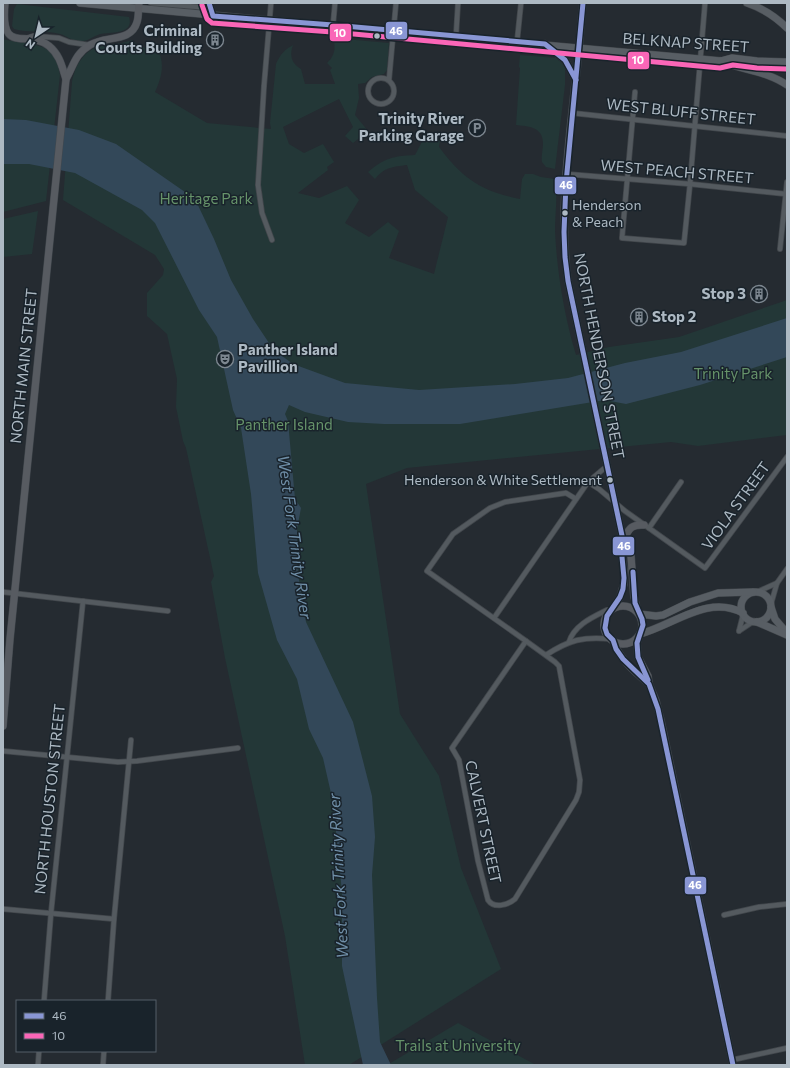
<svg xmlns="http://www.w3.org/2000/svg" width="790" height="1068" font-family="Commissioner,sans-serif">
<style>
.green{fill:#233737}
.water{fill:#334859}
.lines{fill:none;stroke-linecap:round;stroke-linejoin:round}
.street-casing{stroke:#42474c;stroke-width:6}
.secondary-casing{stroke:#42474c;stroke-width:8}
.primary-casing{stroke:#42484e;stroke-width:8}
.street{stroke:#545a5f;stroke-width:4.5}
.secondary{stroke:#585e64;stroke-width:7}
.primary{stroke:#575b61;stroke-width:7}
.bus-1-casing{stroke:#19232b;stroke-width:8}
.bus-2-casing{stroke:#19232b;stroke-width:8}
.bus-1{stroke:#8996d4;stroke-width:5}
.bus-2{stroke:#fa66b7;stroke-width:5}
.bus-dot{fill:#adb9c3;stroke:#19232b;stroke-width:1.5}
.labels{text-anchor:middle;stroke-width:3;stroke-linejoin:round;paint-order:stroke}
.bus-label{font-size:14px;fill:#adb9c3;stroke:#19232b;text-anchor:start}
.poi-label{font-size:15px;font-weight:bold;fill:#adb9c3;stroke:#19232b;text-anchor:end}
.street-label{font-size:15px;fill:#adb9c3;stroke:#19232b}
.park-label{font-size:15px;fill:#66936a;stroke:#19232b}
.water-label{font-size:16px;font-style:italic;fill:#6f8ea7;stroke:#19232b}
.line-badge{stroke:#19232b;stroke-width:1.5}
.badge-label{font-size:11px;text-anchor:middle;font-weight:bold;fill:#fff}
</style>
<rect width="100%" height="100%" fill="#252b31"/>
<!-- green -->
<g class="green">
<path d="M17,4l112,13c6,18 -20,15 -29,17 -6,2 -12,7 -17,7 -12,1 -15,-5 -23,-7 -15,-4 -32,-1 -46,-5l-2,-3 2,-17z"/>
<path d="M333,38l56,5 -2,27 -3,4 -12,3 -7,6 -7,1 1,14 -4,17 13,16 -15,12 -8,-7 8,-9 -14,-28 -56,28 6,17 15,9 19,-9 11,18 -7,5 1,3 -30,23 21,5 28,-12 12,14 -14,23 24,14 19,-15 11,9 -10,27 45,16 14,-57 -33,-27 -8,-25c-15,2 -22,2 -32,14l-7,-7c17,-14 25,-16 47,-17l10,-19 15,4 -1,7c24,32 42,44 81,52l2,-20 3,-5h8l8,3 14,2c3,17 0,34 0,52 2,41 9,84 21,124l33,-8 70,-10 108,-37v135l-89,11 -27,-4 -264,26 -41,16 34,230 39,62 22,92 40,101 -152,96h-44l-20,-129 -60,-278 -14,-76 3,-6 -28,-128 -3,-7 -7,-34 1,-28 -10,-45 -20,-18v-23l16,-18 1,-6 -9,-14 -92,-55 9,-118c3,-16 12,-33 30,-36 10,-2 20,-2 30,-6l8,7 17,2c9,14 4,30 -2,43l52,31 64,6 -1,-6 6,-59c4,-9 8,-14 17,-19 -4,11 -1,19 8,24l4,15h30l-5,-14 2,-2 -5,-5c8,-8 9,-15 6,-25z"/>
<path d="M3,39c27,8 52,-1 57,36l-14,126 -43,11z"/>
<path d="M520,55l36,3 7,6 2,4v17l-10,84 -9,-2 -4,-5c-1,-6 1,-12 1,-19 0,-16 -15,-17 -27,-18l4,-57 -1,-1z"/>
<path d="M38,211l-6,43 -29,3v-38z"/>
<path d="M458,1023l78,42h-149z"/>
</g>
<!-- water -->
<path class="water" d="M3,119l23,1 53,10 37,14 79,55 19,40 17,41 22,39 16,24 13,13 11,8 52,19 74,7 96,-6 53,-6 57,-15 56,-11 106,-34v39l-87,28 -74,19 -21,-4 -145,24h-76l-36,-2 -43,-10 -16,-7 -4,9 3,7 7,78 6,9 -4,21v36l2,15 7,42 47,100 19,74 3,41 -3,38 5,123 3,44 11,23h-28l-21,-99v-74l-9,-90 -10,-44 -14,-29 -12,-50 -20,-39 -19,-67 -7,-79 -10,-66 -8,-18 -16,-73 -18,-27 -44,-87 -13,-13 -67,-37 -46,-9h-26z"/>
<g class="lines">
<!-- street casing -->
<g class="street-casing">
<g id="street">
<path d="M151,3l48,4 10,-2"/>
<path d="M271,3l-7,83 -6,99 4,28 10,27"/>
<path d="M333,25l2,-22"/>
<path d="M456,36l2,-33"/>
<path d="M27,38l6,-2 26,2 10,4 20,3"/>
<path d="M517,42l4,-39"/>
<circle cx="381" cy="91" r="13"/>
<path d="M389,80l7,-77"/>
<path d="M635,92l-13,146 62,5 6,-59 15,-181"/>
<path d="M572,113l215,23"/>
<path d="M566,174l124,10 96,10"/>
<path d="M780,249l7,-67"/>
<path d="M588,482l11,7 26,22 80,57 82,-111"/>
<path d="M649,528l32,-46"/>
<path d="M3,592l165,19"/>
<path d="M757,592l20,-9"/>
<path d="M771,604l6,-21 10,-14"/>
<path d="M494,618l94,-136 19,-16"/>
<path d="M739,631l15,-10"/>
<path d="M739,631l4,-16"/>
<path d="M526,641l29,21 4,4 21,114 -1,12 -3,8 -61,99c-7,6 -21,10 -27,1l-10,-39 -19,-101 -7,-12z"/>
<path d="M526,641l-99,-70 26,-37 37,-26 15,-6 61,-9 10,6"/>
<path d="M569,642c5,-17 24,-25 38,-32h4"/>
<path d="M546,655c23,-15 38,-19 65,-16"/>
<path d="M3,751l115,11 19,-1 101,-13"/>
<path d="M3,909l111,10"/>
<path d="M724,915l35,-8 28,-3"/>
<path d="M44,1001l7,-88 32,-312"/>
<path d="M108,1001l6,-82 17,-179"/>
<path d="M732,1060l55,-12"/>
<path d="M38,1065l1,-14"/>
<path d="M103,1065l1,-14"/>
</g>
</g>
<!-- secondary casing -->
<g class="secondary-casing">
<g id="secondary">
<path d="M80,3l620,56 21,2 11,-3 25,3 30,1"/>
<path d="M209,3l4,13"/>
<path d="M747,3c15,5 29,14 40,25"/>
<path d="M721,61c21,9 46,10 66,24"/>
<circle cx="756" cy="607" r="15"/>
<path d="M771,607l4,12 12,14"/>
<path d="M639,614l17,2 7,-1 27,-13 28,-9 35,-1"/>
<path d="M757,622l30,13"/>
<path d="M640,634c34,-9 68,-40 103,-21"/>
</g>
</g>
<!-- primary casing -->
<g class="primary-casing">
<g id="primary">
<path d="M5,3c-5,54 21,25 44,43 11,9 13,21 17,33"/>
<path d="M583,3c-3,27 -4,55 -8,82 -7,65 -16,131 -7,196l56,264 -2,12 2,14v13l-4,13 -7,11"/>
<path d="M545,44l20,16 11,20"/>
<path d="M623,540c6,-10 7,-16 21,-15"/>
<path d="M624,545l7,11 3,41 4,15"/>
<circle cx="623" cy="625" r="19"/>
<path d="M639,637l-2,6 1,14 10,19 1,8 7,17 5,20 72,344"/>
<path d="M613,640c6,19 22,32 36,44"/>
<path d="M3,726l7,-87 56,-560c8,-14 9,-25 24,-34 16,-10 41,-2 47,-23 2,-6 1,-13 2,-19"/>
</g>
</g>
<!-- street -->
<use href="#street" class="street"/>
<!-- secondary -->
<use href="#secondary" class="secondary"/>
<!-- primary -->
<use href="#primary" class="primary"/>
<!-- bus-1 casing -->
<g class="bus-1-casing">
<g id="bus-1">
<path d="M209,3l4,13 120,9 212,19 20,16 11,20"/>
<path d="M583,3l-17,180 -2,49 1,25 3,24 56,264 -2,12 2,21 -1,11 -3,8 -13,19 -2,12 2,6 6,6 3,9 7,10 26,25 9,25 75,356"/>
<path d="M633,572l2,31 7,16 1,6 -6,18 1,14 10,23"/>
</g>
</g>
<!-- bus-2 casing -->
<g class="bus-2-casing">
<path id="bus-2" d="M202,5l5,14 5,4 120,9 388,36 13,-3 24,3 30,1"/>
</g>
<!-- bus-1 -->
<use href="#bus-1" class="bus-1"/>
<!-- bus-2 -->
<use href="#bus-2" class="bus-2"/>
</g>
<!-- icons -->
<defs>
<g id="building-ring" transform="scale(0.9)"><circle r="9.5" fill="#19232b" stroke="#7d8790" stroke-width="1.5"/><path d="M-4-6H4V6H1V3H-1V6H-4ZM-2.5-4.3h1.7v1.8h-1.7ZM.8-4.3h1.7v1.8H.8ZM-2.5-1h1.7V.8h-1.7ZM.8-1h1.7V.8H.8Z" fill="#7d8790"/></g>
<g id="parking-ring" transform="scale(0.9)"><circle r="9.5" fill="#19232b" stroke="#7d8790" stroke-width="1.5"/><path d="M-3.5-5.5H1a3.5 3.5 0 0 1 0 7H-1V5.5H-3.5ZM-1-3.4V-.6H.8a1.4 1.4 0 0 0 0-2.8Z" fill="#7d8790"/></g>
<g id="theatre-ring" transform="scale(0.9)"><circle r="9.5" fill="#19232b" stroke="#7d8790" stroke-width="1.5"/><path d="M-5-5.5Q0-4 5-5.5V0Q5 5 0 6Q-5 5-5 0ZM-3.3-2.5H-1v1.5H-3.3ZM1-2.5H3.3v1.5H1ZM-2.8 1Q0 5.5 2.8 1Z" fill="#7d8790"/></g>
</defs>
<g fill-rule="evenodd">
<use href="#building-ring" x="215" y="40"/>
<use href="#parking-ring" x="477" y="128"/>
<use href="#building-ring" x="759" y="294"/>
<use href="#building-ring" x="639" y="317"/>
<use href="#theatre-ring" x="225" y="359"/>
</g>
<!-- markers -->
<g class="bus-dot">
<circle cx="377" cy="36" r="3.5"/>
<circle cx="565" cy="213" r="3.5"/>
<circle cx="610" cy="480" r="3.5"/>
</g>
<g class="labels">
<!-- bus labels -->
<g class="bus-label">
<text x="572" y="210">Henderson<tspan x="572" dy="17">&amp; Peach</tspan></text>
<text x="602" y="485" text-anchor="end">Henderson &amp; White Settlement</text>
</g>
<!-- poi labels -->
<g class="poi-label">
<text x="202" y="36">Criminal<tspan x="202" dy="17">Courts Building</tspan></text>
<text x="464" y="124">Trinity River<tspan x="464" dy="17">Parking Garage</tspan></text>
<text x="746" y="299">Stop 3</text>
<text x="652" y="322" text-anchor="start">Stop 2</text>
<text x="238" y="355" text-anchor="start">Panther Island<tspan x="238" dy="17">Pavillion</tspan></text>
</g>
<!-- street labels -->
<g class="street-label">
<text transform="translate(686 43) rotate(4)" y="5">BELKNAP STREET</text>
<text transform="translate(681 112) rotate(6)" y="5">WEST BLUFF STREET</text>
<text transform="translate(677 172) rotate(5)" y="5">WEST PEACH STREET</text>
<text transform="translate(599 356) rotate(79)" y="5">NORTH HENDERSON STREET</text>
<text transform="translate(24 366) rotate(-84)" y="5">NORTH MAIN STREET</text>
<text transform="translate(736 506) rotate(-54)" y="5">VIOLA STREET</text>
<text transform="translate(50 799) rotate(-84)" y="5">NORTH HOUSTON STREET</text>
<text transform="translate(483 822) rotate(78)" y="5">CALVERT STREET</text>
</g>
<!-- park labels -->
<g class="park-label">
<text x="206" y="204">Heritage Park</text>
<text x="733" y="379">Trinity Park</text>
<text x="284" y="430">Panther Island</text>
<text x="458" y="1051">Trails at University</text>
</g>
<!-- water labels -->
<g class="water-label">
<text transform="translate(295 537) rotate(82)" y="6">West Fork Trinity River</text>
<text transform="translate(338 876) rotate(-93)" y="6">West Fork Trinity River</text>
</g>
</g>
<g class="line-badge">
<rect x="385" y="21" width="23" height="19" rx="4" fill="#8996d4"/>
<rect x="329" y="23" width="23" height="19" rx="4" fill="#fa66b7"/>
<rect x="627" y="51" width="23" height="19" rx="4" fill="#fa66b7"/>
<rect x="554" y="176" width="23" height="19" rx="4" fill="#8996d4"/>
<rect x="612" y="536" width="23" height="20" rx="4" fill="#8996d4"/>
<rect x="684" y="876" width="23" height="19" rx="4" fill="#8996d4"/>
</g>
<g class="badge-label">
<text x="396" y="35">46</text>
<text x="340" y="37">10</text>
<text x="638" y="64">10</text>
<text x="566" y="189">46</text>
<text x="624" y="550">46</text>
<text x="695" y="889">46</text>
</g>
<!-- border -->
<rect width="790" height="1068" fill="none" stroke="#adb9c3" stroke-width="8"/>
<!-- legend -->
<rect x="16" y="1000" width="140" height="52" fill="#19232b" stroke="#545f68"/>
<rect x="24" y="1013" width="20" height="6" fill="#8996d4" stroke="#545f68"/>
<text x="52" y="1020" font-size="12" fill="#adb9c3">46</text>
<rect x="24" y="1033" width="20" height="6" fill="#fa66b7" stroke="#545f68"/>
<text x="52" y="1040" font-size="12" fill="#adb9c3">10</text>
<!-- north arrow -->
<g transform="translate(36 36) rotate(215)" stroke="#19232b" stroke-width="3" paint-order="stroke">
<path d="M0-3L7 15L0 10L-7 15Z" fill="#adb9c3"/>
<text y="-6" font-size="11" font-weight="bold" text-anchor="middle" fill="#adb9c3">N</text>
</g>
</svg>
